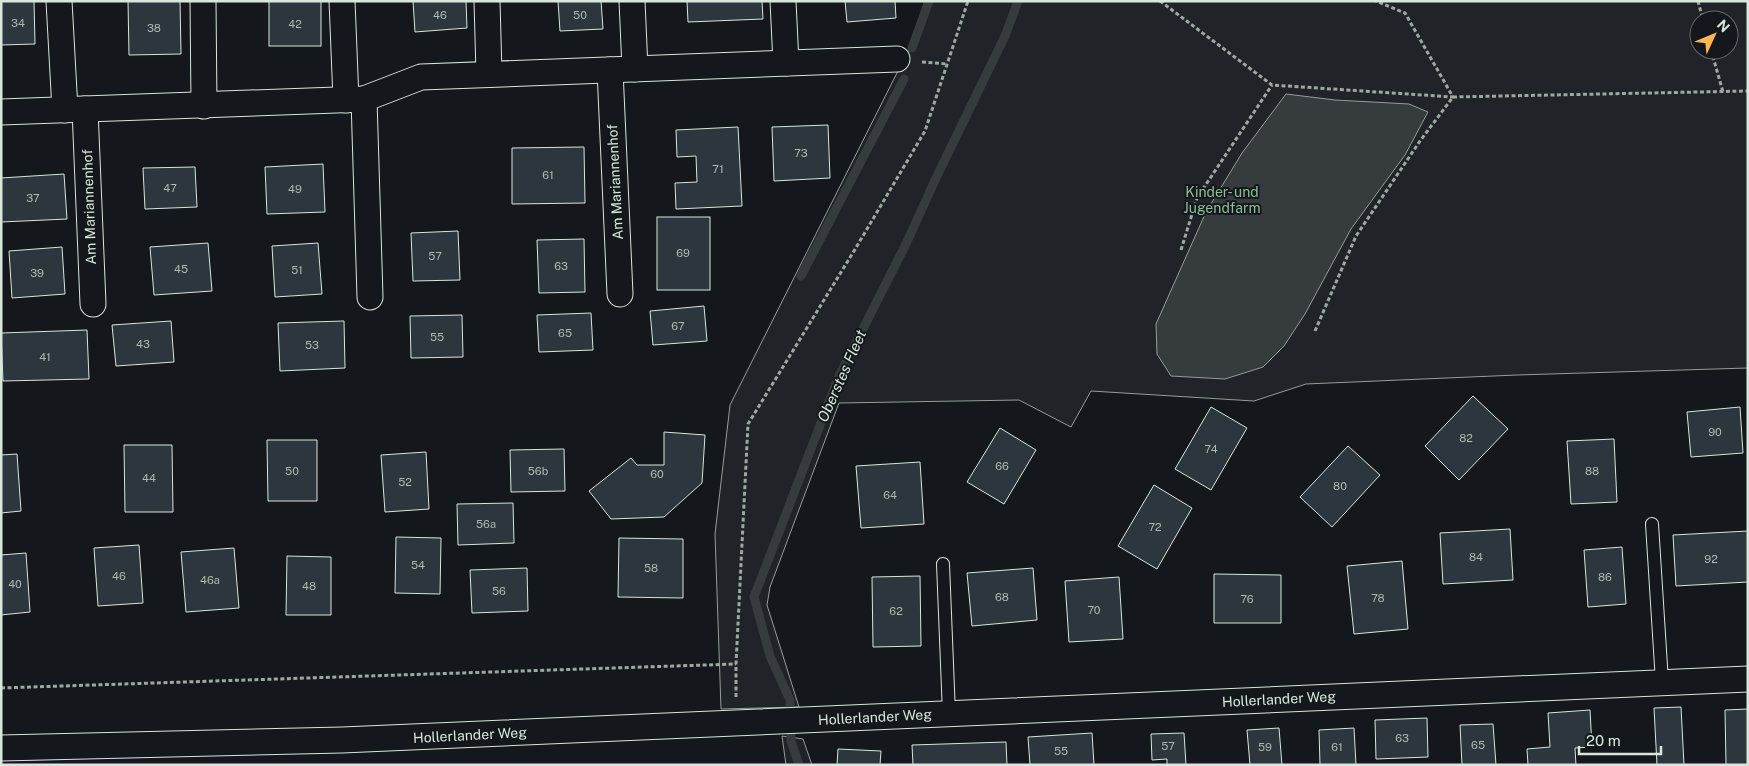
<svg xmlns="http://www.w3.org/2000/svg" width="1749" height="766" font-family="'Public Sans',sans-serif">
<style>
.green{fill:#202428;stroke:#939e99;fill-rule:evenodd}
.water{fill:#363b3e;stroke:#939e99}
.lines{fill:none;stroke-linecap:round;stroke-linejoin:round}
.stream{stroke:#363b3e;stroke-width:9}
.building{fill:#2c363c;stroke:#d8e6dc}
.lane-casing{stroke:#d8e6dc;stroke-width:14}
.street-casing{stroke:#d8e6dc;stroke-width:27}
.path{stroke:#9da8a2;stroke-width:3;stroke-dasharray:4 2.5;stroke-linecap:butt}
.lane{stroke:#14181c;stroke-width:12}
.street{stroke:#14181c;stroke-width:25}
.labels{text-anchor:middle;stroke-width:4;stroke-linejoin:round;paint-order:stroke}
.number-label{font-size:11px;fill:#adbab4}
.street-label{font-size:14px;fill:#d8e6dc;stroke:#14181c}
.park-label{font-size:14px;fill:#8ac095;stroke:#14181c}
.water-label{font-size:15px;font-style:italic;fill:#d8e6dc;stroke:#14181c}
</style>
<rect width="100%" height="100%" fill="#14181c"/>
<!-- green -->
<g class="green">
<path d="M925,1h823v367l-231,7 -211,9 -52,17 -163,-10 -20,36 -52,-27 -180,3 -69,184 -3,18 32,102 -78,2 -6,-175 15,-129 180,-358zM1699,20h30v30h-30z"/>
<path d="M782,736l21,3 9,26h-26z"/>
</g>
<!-- water -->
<path class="water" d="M1286,94l49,6 74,4 19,8 -23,43 -54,74 -46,85 -21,32 -21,21 -38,12 -54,-3 -14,-22 -1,-30 50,-112 36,-59z"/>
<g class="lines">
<!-- stream -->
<g class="stream">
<path d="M912,48l17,-47"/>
<path d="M801,276l103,-197"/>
<path d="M799,765l-8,-24 -1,-41 -20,-44 -16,-59 85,-221 67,-132 30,-66 69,-142 13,-35"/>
</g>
</g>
<!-- building -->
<g class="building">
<path d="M1,1h33l1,43 -34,1z"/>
<path d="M128,1h52l1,53 -52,1z"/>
<rect x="269" y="1" width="52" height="45"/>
<path d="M413,1h53l1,27 -52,4z"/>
<path d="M558,1h43l2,28 -43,2z"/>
<path d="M687,1h75l1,18 -75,3z"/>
<path d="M845,1h50l1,17 -49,4z"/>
<path d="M828,125l2,53 -56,3 -2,-54z"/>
<path d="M738,127l4,79 -66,3 -1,-26 22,-1 -1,-26 -19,1 -1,-27z"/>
<path d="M584,147l1,56 -73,1v-56z"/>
<path d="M323,164l2,48 -58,2 -2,-47z"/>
<path d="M195,167l2,40 -52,2 -2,-41z"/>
<path d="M64,174l3,45 -66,3v-44z"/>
<rect x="657" y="217" width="53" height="73"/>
<path d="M458,231l2,49 -47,1 -2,-48z"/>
<path d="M584,239l1,53 -46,1 -2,-53z"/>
<path d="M208,243l4,48 -58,4 -4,-48z"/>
<path d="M318,243l4,51 -47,3 -3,-51z"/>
<path d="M62,247l3,47 -53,4 -3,-47z"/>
<path d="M704,306l3,35 -54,4 -3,-34z"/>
<path d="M591,313l2,37 -54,2 -2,-37z"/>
<path d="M462,315l1,42 -52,1 -1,-42z"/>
<path d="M171,321l3,41 -58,4 -4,-41z"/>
<path d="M344,321l1,47 -65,3 -2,-48z"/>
<path d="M87,330l2,49 -86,2 -2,-48z"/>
<path d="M1473,396l35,33 -49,51 -34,-34z"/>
<path d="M1211,407l36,21 -36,62 -36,-21z"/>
<path d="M1740,407l3,46 -52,4 -4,-45z"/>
<path d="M1000,428l36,22 -32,54 -37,-22z"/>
<path d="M664,432l41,3 -3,48 -38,34 -53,2 -22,-28 42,-33 6,7h27z"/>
<path d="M1614,439l3,63 -46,2 -4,-63z"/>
<path d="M267,440h50v61h-49z"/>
<path d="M124,445h48l1,67h-48z"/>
<path d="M1348,446l32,29 -48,52 -32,-30z"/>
<path d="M564,449l1,42 -54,1 -1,-42z"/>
<path d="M426,452l3,57 -44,3 -4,-57z"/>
<path d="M17,454l4,57 -20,2v-58z"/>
<path d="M920,462l4,62 -63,4 -5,-62z"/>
<path d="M1154,485l38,23 -35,61 -39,-23z"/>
<path d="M513,503l1,40 -56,2 -1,-41z"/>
<path d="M1510,529l3,51 -70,4 -3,-51z"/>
<path d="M1748,531v51l-72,4 -3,-51z"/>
<path d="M396,537l45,1 -1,56 -45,-1z"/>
<path d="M619,538l64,1v59l-65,-1z"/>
<path d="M139,545l4,58 -45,3 -4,-58z"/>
<path d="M1622,547l4,57 -38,3 -4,-57z"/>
<path d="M234,548l5,60 -53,4 -5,-60z"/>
<path d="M26,553l4,59 -29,3v-60z"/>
<path d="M287,556l44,1v58h-45z"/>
<path d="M1402,561l6,68 -54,5 -7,-68z"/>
<path d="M527,568l1,43 -56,2 -2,-43z"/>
<path d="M1033,568l4,52 -65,6 -5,-53z"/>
<path d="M1214,574l67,1v48h-67z"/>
<path d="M920,576l1,70 -48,1 -1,-70z"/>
<path d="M1119,577l4,62 -54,3 -4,-61z"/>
<path d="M1681,707l3,58h-27l-3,-57z"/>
<path d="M1748,709v56h-22l-1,-55z"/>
<path d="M1590,710l2,37 -17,1 1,17h-48l-1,-16 23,-2 -2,-34z"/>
<path d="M1427,718l1,39 -52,2 -1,-39z"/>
<path d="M1493,724l3,41h-34l-2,-40z"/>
<path d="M1279,728l3,37h-32l-3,-35z"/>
<path d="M1354,728l2,37h-36l-1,-35z"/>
<path d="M1092,733l2,32h-64l-2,-28z"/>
<path d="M1184,733l2,32h-19v-6l-15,1 -1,-26z"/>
<path d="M1006,742l1,23h-94l-1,-20z"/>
<path d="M838,749l43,2 -1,14h-43z"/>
</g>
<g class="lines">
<!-- lane casing -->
<g class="lane-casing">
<g id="lane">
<path d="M1652,524l10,158"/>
<path d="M943,564l6,150"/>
</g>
</g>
<!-- street casing -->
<g class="street-casing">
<g id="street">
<path d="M59,1l6,109"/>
<path d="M203,1l1,105"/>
<path d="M342,1l4,99"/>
<path d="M487,1l2,73"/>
<path d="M632,1l3,68"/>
<path d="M783,1l3,62"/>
<path d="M610,70l10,224"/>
<path d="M364,99l6,198"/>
<path d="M85,109l8,195"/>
<path d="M1,112l363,-13 57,-22 476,-18"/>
<path d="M1,748l341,-8 1406,-61"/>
</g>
</g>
<!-- path -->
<g class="path">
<path d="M1160,1l112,84 181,12 -48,-84 -29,-12"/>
<path d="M1698,1l5,19"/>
<path d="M1711,50l12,42"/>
<path d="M922,62l25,2"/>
<path d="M1181,250l16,-52 75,-113"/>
<path d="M1315,331l41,-95 64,-95 33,-44 295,-6"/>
<path d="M1,688l735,-24"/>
<path d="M736,697v-33l12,-240 106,-173 71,-120 43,-130"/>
</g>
<!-- lane -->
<use href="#lane" class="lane"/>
<!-- street -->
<use href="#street" class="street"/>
</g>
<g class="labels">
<!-- number labels -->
<g class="number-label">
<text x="440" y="19">46</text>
<text x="580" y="19">50</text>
<text x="18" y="27">34</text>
<text x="295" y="28">42</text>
<text x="154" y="32">38</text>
<text x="801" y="157">73</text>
<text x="718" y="173">71</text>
<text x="548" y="179">61</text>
<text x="170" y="192">47</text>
<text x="295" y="193">49</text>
<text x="33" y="202">37</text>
<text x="683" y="257">69</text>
<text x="435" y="260">57</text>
<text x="561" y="270">63</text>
<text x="181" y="273">45</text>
<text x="297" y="274">51</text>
<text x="37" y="277">39</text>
<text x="678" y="330">67</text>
<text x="565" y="337">65</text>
<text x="437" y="341">55</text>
<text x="143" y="348">43</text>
<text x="312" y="349">53</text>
<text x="45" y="361">41</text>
<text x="1715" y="436">90</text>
<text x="1466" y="442">82</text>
<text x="1211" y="453">74</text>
<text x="1002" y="470">66</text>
<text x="292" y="475">50</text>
<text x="538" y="475">56b</text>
<text x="1592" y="475">88</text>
<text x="657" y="478">60</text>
<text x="149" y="482">44</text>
<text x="405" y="486">52</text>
<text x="1340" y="490">80</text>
<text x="890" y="499">64</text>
<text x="486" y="528">56a</text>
<text x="1155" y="531">72</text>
<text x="1476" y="561">84</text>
<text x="1711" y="563">92</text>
<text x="418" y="569">54</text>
<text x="651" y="572">58</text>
<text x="119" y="580">46</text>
<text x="1605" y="581">86</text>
<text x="210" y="584">46a</text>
<text x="15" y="588">40</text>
<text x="309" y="590">48</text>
<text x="499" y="595">56</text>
<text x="1002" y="601">68</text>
<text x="1378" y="602">78</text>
<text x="1247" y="603">76</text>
<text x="1094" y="614">70</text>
<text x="896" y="615">62</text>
<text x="1402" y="742">63</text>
<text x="1478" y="749">65</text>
<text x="1168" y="750">57</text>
<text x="1265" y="751">59</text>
<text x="1337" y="751">61</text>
<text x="1061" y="755">55</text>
</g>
<!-- street labels -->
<g class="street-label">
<text transform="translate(615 182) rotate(-93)" y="5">Am Mariannenhof</text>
<text transform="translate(89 207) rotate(-92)" y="5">Am Mariannenhof</text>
<text transform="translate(1279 699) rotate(-3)" y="5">Hollerlander Weg</text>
<text transform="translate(875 717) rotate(-3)" y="5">Hollerlander Weg</text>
<text transform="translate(470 735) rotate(-3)" y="5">Hollerlander Weg</text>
</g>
<!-- park labels -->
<g class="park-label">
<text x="1222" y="197">Kinder- und<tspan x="1222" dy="16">Jugendfarm</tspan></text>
</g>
<!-- water labels -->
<g class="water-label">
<text transform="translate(842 376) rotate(-66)" y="5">Oberstes Fleet</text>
</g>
</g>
<!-- border -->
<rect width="1749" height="766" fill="none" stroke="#d8e6dc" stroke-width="5"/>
<!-- north arrow -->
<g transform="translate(1714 35) rotate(46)"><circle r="24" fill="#14181c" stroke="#626a69"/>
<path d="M0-4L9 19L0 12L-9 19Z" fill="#ffb74d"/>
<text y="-8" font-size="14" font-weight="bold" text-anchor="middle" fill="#d8e6dc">N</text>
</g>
<!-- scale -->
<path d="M1579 746v8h82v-8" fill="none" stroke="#d8e6dc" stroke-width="2.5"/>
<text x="1586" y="746" font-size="15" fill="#d8e6dc" stroke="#14181c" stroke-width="4" paint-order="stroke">20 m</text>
</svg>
